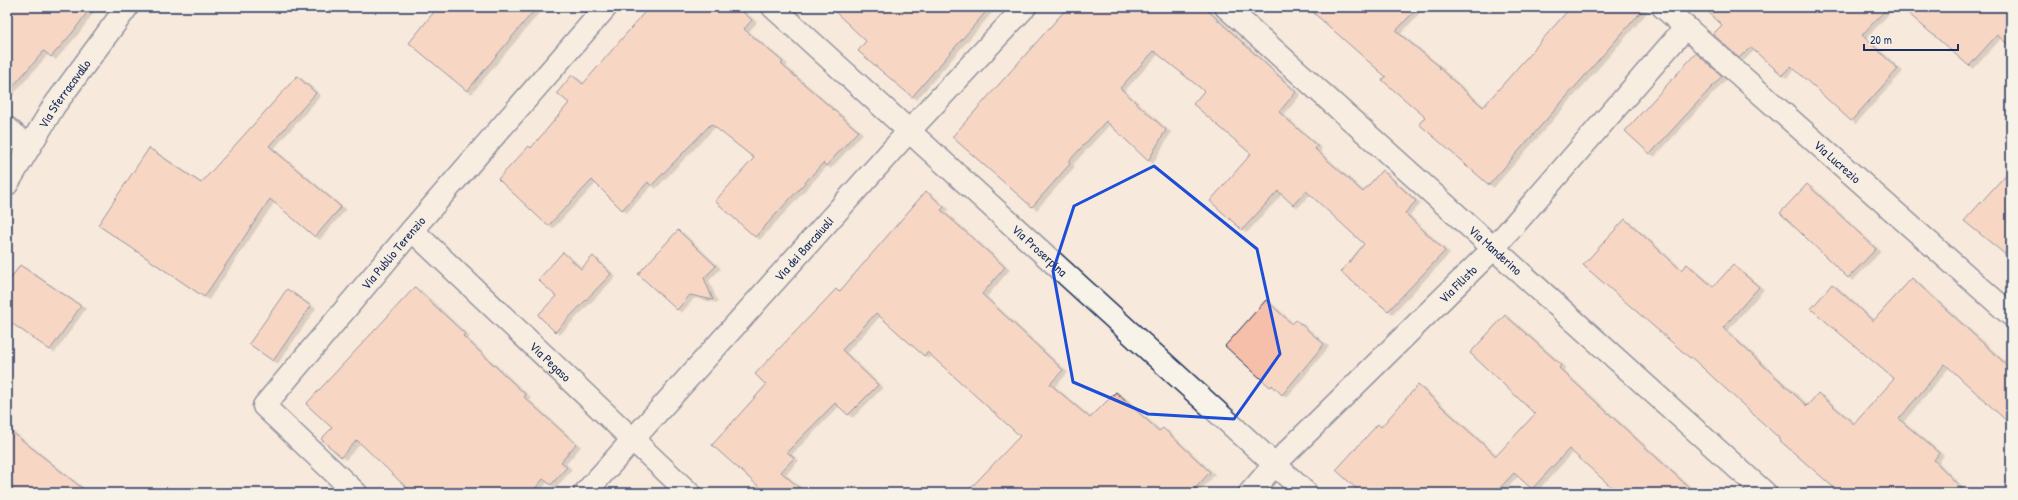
<svg xmlns="http://www.w3.org/2000/svg" width="2018" height="500" font-family="'Patrick Hand',sans-serif">
<style>
.building{fill:#f6bfa9;stroke:#1b2f5e;filter:url(#shadow)}
.lines{fill:none;stroke-linecap:round;stroke-linejoin:round}
.minor-casing{stroke:#1b2f5e;stroke-width:25}
.minor{stroke:#f7f3e8;stroke-width:22}
.marked{fill:none;stroke:#1d4ed8;stroke-width:3;stroke-linejoin:round}
.labels{text-anchor:middle;stroke-width:4;stroke-linejoin:round;paint-order:stroke}
.street-label{font-size:13px;fill:#1b2f5e;stroke:#f7f3e8}
</style>
<defs>
<filter id="shadow"><feDropShadow dx="4.5" dy="2.5" stdDeviation="0" flood-color="#0004"/></filter>
</defs>
<rect width="100%" height="100%" fill="#f7e9db"/>
<filter id="ink" filterUnits="userSpaceOnUse"><feTurbulence type="fractalNoise" baseFrequency=".025" numOctaves="2"/><feDisplacementMap in="SourceGraphic" scale="8" xChannelSelector="R" yChannelSelector="G"/><feConvolveMatrix kernelMatrix="1 2 1 2 8 2 1 2 1" color-interpolation-filters="sRGB"/></filter>
<g filter="url(#ink)">
<!-- building -->
<g class="building">
<path d="M7,7h84l-18,25 -22,25 -7,-6 -37,42z"/>
<path d="M438,7h99l-70,84 -58,-48z"/>
<path d="M649,7h88l15,13 -8,9 39,33 -2,2 77,67 -32,35 -3,-3 -68,74 -40,-36 39,-43 -43,-34 -60,62 -3,-4 -26,28 -30,-30 -44,46 -50,-47 31,-33 2,2 38,-45 -12,-10 15,-18 11,9z"/>
<path d="M830,7h160l-78,90 -54,-46 8,-10z"/>
<path d="M1068,7h136l92,85 -17,20 38,34 -2,3 48,43 19,-22 34,31 -11,12 40,38 -57,60 -47,-39 23,-28 -58,-53 -13,14 -15,-14 -36,39 -32,-29 41,-47 -58,-50 11,-13 -50,-40 -34,37 46,42 -18,31 -42,-40 -38,41 2,2 -38,43 -80,-70z"/>
<path d="M1307,7h111l-22,24 44,36 -1,1 44,39 88,-100h74l-156,178 -70,-61 6,-7 -43,-37 4,-3z"/>
<path d="M1703,7h185l-26,28 36,34 -47,52 -60,-55 -9,9 -32,-28 -11,11 -26,-24 9,-9z"/>
<path d="M1901,7h110v40l-14,-12 -28,31z"/>
<path d="M1696,53l26,23 -72,78 -25,-23z"/>
<path d="M297,76l19,17 -47,53 72,61 -26,30 -45,-38 -66,98 -106,-72 51,-77 52,35z"/>
<path d="M2011,169v90l-47,-38z"/>
<path d="M1807,184l69,65 -28,29 -68,-65z"/>
<path d="M926,191l18,16 -3,3 64,57 -23,27 81,76 -13,14 40,34 26,-26 43,39 4,-3 47,44 -19,21h-225l54,-57 -93,-84 -3,4 -48,-43 -34,37 36,35 -30,30 -13,-12 -48,49 7,6 -13,14 24,21h-39l-54,-48 54,-60 -11,-11 81,-85 3,3z"/>
<path d="M1625,219l56,51 6,-6 26,23 20,-22 26,22 -36,41 84,78 11,-13 36,31 40,-45 -83,-70 21,-25 41,37 39,-43 99,91v56l-66,-61 -46,55 40,34 -5,7 32,33h-126l-62,-54 1,-1 -88,-81 -1,1 -107,-93z"/>
<path d="M678,230l38,36 -12,12 9,22 -23,-5 -13,15 -39,-36z"/>
<path d="M563,252l18,17 12,-13 18,18 -56,58 -17,-17 18,-19 -18,-16z"/>
<path d="M20,265l61,41 -31,44 -43,-30v-36z"/>
<path d="M415,287l50,47 -2,2 63,59 -2,2 52,47 -15,18 6,5 -16,18 -8,-6 -12,14h-119l-55,-53 -16,17 -20,-18 11,-11 -26,-24z"/>
<path d="M287,289l24,17 -38,55 -24,-17z"/>
<path d="M1266,300l26,24 4,-4 28,24 -42,51 -10,-10 -2,2 -45,-41z"/>
<path d="M1505,315l56,50 -2,3 136,125h-77l-49,-44 -37,40 -18,-16 -19,20h-134l-25,-23 42,-46 3,3 37,-42 78,71 39,-42 -65,-61z"/>
<path d="M7,428l81,65h-81z"/>
</g>
<g class="lines">
<!-- minor casing -->
<g class="minor-casing">
<g id="minor">
<path id="s1" d="M773,7l533,486"/>
<path id="s2" d="M1226,7l539,486"/>
<path id="s3" d="M1663,7l348,308"/>
<path d="M7,128l22,19"/>
<path id="s4" d="M7,184l47,-78 73,-99"/>
<path id="s5" d="M412,230l277,263"/>
<path id="s6" d="M356,493l-92,-87 148,-176 194,-223"/>
<path id="s7" d="M585,493l324,-362 116,-124"/>
<path id="s8" d="M1250,493l25,-29 219,-216 192,-221"/>
</g>
</g>
<!-- minor -->
<use href="#minor" class="minor"/>
</g>
</g>
<!-- marked area -->
<path d="M0 0H2018V500H0ZM1154,166l103,83 23,105 -46,65 -86,-5 -75,-32 -20,-111 21,-65z" fill="#f7e9db" fill-opacity=".55" fill-rule="evenodd"/>
<path class="marked" d="M1154,166l103,83 23,105 -46,65 -86,-5 -75,-32 -20,-111 21,-65z"/>
<g class="labels">
<!-- street labels -->
<g class="street-label">
<text dy="5" stroke="none"><textPath href="#s4" startOffset="107">Via Sferracavallo</textPath></text>
<text dy="5" stroke="none"><textPath href="#s3" startOffset="233">Via Lucrezio</textPath></text>
<text dy="5" stroke="none"><textPath href="#s7" startOffset="328">Via dei Barcaiuoli</textPath></text>
<text dy="5" stroke="none"><textPath href="#s1" startOffset="361">Via Proserpina</textPath></text>
<text dy="5" stroke="none"><textPath href="#s2" startOffset="363">Via Manderino</textPath></text>
<text dy="5" stroke="none"><textPath href="#s6" startOffset="327">Via Publio Terenzio</textPath></text>
<text dy="5" stroke="none"><textPath href="#s8" startOffset="295">Via Filisto</textPath></text>
<text dy="5" stroke="none"><textPath href="#s5" startOffset="191">Via Pegaso</textPath></text>
</g>
</g>
<!-- margin -->
<rect width="2018" height="500" fill="none" stroke="#f7f3e8" stroke-width="24"/>
<rect x="12" y="12" width="1994" height="476" fill="none" stroke="#1b2f5e" stroke-width="1.5" filter="url(#ink)"/>
<!-- scale -->
<path d="M1864 44v6h94v-6" fill="none" stroke="#1b2f5e" stroke-width="2"/>
<text x="1870" y="44" font-size="12" fill="#1b2f5e" stroke="#f7f3e8" stroke-width="3" paint-order="stroke">20 m</text>
</svg>
